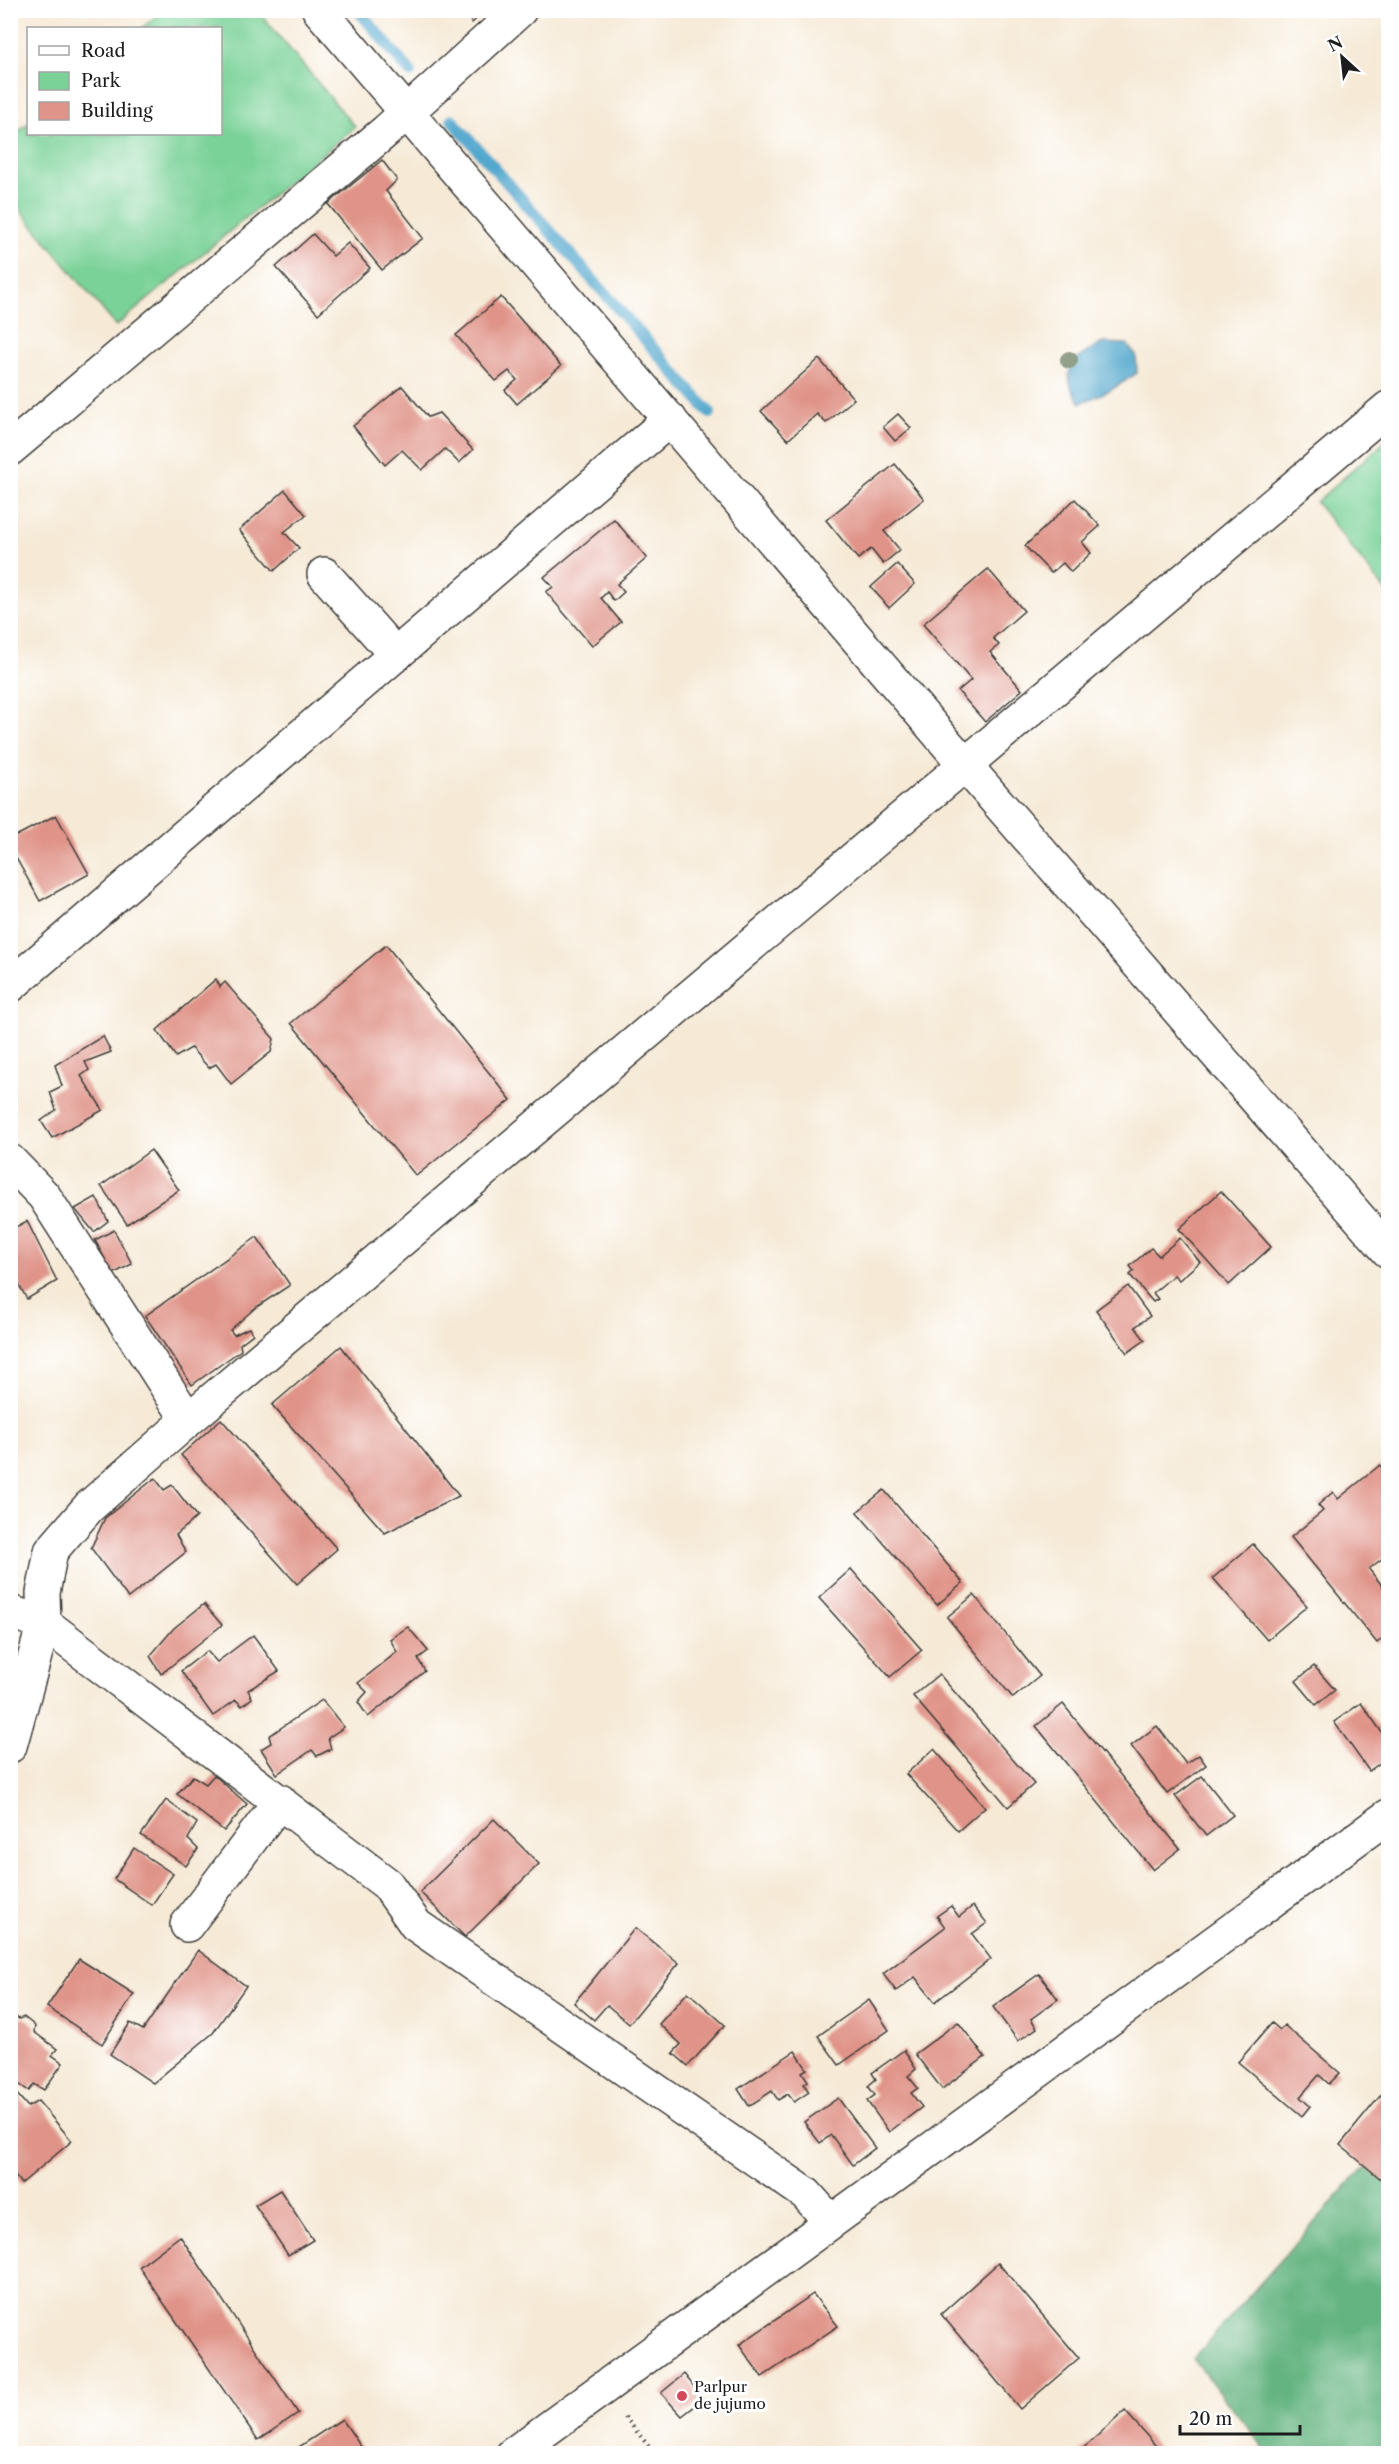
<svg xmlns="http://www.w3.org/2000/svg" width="1399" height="2464" font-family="'Libre Caslon Text',serif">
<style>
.green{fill:#7ad298;stroke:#4b775a;stroke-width:1.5}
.forest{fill:#63b480;stroke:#40684e;stroke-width:1.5}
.water{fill:#4fa6cc;stroke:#366174;stroke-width:1.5}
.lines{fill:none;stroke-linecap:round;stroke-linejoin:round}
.stream{stroke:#4fa6cc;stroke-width:12}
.building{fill:#e09489}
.minor-casing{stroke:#3d3b38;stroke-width:36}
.path{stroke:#3d3b38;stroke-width:4;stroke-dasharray:1.5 4.5;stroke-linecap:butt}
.minor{stroke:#fff;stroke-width:33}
.tree{fill:#93a18c}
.poi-dot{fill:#d1495b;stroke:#fff;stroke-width:2}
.labels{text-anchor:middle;stroke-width:6;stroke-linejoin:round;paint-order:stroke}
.poi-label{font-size:15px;fill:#1c1c1c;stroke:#fff;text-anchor:start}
</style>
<rect width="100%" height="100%" fill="#fff"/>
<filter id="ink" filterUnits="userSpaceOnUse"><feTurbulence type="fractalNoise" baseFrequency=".0167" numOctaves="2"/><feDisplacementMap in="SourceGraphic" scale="12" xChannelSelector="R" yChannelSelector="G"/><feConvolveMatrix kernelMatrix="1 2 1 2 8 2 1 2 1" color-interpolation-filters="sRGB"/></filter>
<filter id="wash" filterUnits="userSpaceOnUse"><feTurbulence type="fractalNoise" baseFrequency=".008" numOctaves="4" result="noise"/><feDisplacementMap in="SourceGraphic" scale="24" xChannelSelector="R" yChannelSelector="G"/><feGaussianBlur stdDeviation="1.35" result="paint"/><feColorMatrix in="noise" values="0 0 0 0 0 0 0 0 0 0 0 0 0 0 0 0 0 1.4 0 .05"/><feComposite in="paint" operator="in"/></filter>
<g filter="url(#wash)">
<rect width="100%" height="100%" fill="#f6ead7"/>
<!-- green -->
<g class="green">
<path d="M164,10l94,1 97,116 -239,199 -105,-127v-61l17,-15v11h192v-106h-78z"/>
<path d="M1388,439v155l-72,-92z"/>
</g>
<!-- forest -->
<path class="forest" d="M1388,2148v305h-120l-75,-94 160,-180z"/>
<!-- water -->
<path class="water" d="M1103,343l24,1 9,11 1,18 -26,17 -30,13c-25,-31 -8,-45 22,-60z"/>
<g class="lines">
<!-- stream -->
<g class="stream">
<path d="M358,10l52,62"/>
<path d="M452,120l258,293"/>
</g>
</g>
<g id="blocks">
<!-- building -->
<g class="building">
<path d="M462,10h24l-14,13z"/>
<path d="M382,160l15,20 -11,11 37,47 -41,32 -54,-66z"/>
<path d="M313,234l20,22 15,-13 22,25 -52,46 -42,-47z"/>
<path d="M501,297l60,69 -44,38 -12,-14 12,-10 -8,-9 -13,10 -40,-46z"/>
<path d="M819,359l35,40 -28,24 -9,-9 -29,26 -27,-29z"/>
<path d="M402,386l26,31 11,-4 34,37 -14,13 -14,-14 -23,21 -20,-20 -17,15 -32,-39z"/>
<path d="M898,414l13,14 -16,13 -12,-14z"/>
<path d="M895,464l29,35 -40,32 16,19 -17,14 -12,-15 -13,10 -32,-39z"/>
<path d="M285,490l21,25 -22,17 15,16 -25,23 -35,-41z"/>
<path d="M1075,499l25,27 -18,16 9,11 -20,19 -8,-9 -12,10 -26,-27z"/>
<path d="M614,519l33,39 -30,26 7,8 -10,9 -7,-9 -6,6 20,24 -29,24 -46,-54 7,-5 -9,-10z"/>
<path d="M897,564l18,20 -26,24 -18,-21z"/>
<path d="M988,569l36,42 -31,27 6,7 -9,7 32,38 -37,32 -27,-31 13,-11 -48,-56z"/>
<path d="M56,815l33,59 -49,27 -30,-54v-8z"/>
<path d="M386,945l125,155 -95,76 -125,-153z"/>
<path d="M216,979l4,8 5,-5 49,57 -3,13 -40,32 -15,-20 -7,4 -18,-20 -15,9 -19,-27z"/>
<path d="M103,1036l8,16 -26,10 4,8 -8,6 22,34 -51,28 -11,-17 15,-11 -6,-18 12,-6 -7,-21z"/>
<path d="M151,1150l28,40 -52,34 -26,-38z"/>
<path d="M1221,1191l50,56 -42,38 -50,-56z"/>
<path d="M96,1197l12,24 -14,11 -19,-23z"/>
<path d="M27,1221l30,60 -30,18 -12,-21 -5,2v-50z"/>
<path d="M114,1230l18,34 -19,10 -18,-34z"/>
<path d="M257,1237l33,48 -35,23 -25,22 4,5 15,-7 4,6 -13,10 1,6 -49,35 -47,-69z"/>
<path d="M1180,1238l20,24 -21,18 -5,-5 -21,18 5,6 -5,3 -23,-27 4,-4 -4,-5 21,-18 8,8z"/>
<path d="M1128,1286l22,30 -15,11 10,13 -18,13 -31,-43z"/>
<path d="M341,1346l118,150 -74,37 -113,-128z"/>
<path d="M221,1419l116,130 -40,35 -116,-129z"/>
<path d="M1380,1465l8,11v78l-19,15 19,24v41l-11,9 -86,-106 32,-26 -5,-6 15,-13 5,7z"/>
<path d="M155,1478l9,12 8,-5 25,32 -21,18 10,17 -58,46 -37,-50 14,-30z"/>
<path d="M884,1490l79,93 -26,22 -80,-93z"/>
<path d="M1253,1544l54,62 -40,34 -54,-62z"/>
<path d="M851,1569l71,81 -32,27 -71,-79z"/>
<path d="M974,1595l66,81 -27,22 -66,-81z"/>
<path d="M204,1604l18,21 -61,49 -11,-18 24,-28z"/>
<path d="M408,1627l20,24 -10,8 7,12 -57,46 -10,-15 9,-10 -9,-9 39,-31 -7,-13z"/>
<path d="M253,1635l26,36 -31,19 4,8 -10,8 -6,-6 -23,16 -32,-45 26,-20 10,11z"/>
<path d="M1314,1666l21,24 -19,15 -20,-24z"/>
<path d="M939,1674l95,110 -26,23 -95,-111z"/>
<path d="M322,1700l22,27 -16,11 3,11 -14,7 -5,-6 -35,24 -16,-25 10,-6 -2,-7z"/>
<path d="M1361,1703l27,38v16l-19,14 -35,-49z"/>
<path d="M1063,1704l117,145 -27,21 -117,-144z"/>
<path d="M1157,1726l29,38 13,-9 7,10 -39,29 -36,-48z"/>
<path d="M934,1749l51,58 -27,24 -52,-57z"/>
<path d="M214,1775l33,29 -23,27 -47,-37 16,-18 13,8z"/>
<path d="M1202,1776l31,39 -27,21 -31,-40z"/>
<path d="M166,1800l31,23 -9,16 10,10 -12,17 -45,-31z"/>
<path d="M494,1819l45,45 -74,73 -45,-45z"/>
<path d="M134,1848l39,26 -21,31 -38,-26z"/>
<path d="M951,1906l8,11 14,-11 14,17 -15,11 19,25 -56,43 -20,-25 -19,14 -13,-17 62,-47 -8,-11z"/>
<path d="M635,1928l44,35 -50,61 -22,-19 -13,15 -20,-17z"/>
<path d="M198,1950l48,36 -33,47 -60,50 -43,-29 20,-31 13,7z"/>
<path d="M79,1959l55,35 -32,50 -55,-37z"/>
<path d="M1039,1974l19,25 -27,20 6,9 -19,13 -25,-34z"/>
<path d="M688,1992l37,33 -37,41 -15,-13 8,-9 -22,-20z"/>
<path d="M869,2000l20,30 -50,35 -21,-29z"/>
<path d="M10,2013l9,6 5,-2 11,9 -1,6 23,17 -5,6 11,8 -19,27 -10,-6 -5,7 -19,-13z"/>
<path d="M958,2022l27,35 -43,32 -27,-35z"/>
<path d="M1272,2023l8,7 4,-5 56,48 -11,11 -10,-9 -19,22 10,9 -8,10 -64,-54z"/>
<path d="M904,2050l12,19 -8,7 10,12 -7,5 11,14 -33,25 -22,-31 8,-6 -7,-9 8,-7 -4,-6z"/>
<path d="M795,2051l12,18 -5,3 6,9 -4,3 5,8 -15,10 -6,-8 -10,6 -6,-9 -23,15 -11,-17z"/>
<path d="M10,2086l18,21 10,-6 34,40 -51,43 -5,-7 -6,4z"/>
<path d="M1385,2090l3,3v92l-48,-40z"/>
<path d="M838,2098l37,50 -22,17 -22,-30 -11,8 -16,-21z"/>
<path d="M280,2190l33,50 -25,15 -33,-50z"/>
<path d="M180,2236l118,177 -40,27 -119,-173z"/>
<path d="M998,2263l81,95 -59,51 -79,-95z"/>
<path d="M813,2294l25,32 -76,51 -23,-32z"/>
<path d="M684,2374l20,25 -22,17 -21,-23z"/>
<path d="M1125,2411l38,43h-86z"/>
<path d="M342,2419l24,35h-78z"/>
</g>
</g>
</g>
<g filter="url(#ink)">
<use href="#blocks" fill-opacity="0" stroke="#3d3b38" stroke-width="1.5"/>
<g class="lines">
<!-- minor casing -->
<g class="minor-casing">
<g id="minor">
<path d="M319,10l647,756 422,485"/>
<path d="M10,449l376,-318 134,-121"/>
<path d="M324,574l72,81"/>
<path d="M10,986l660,-567"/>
<path d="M10,1161l34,35 144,224"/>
<path d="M10,1612l34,11 343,261 29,41 390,269 24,27"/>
<path d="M10,1746l34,-123 -1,-30 8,-42 38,-44 99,-87 1200,-1012"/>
<path d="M187,1925l93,-124"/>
<path d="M513,2454l875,-638"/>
</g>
</g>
<!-- path -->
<path class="path" d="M625,2417l30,37"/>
<!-- minor -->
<use href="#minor" class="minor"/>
</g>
<!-- trees -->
<circle class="tree" cx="1069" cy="360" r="9"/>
</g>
<!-- markers -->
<circle class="poi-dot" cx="682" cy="2396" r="6"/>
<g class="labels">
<!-- poi labels -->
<g class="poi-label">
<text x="694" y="2392">Parlpur<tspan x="694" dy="17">de jujumo</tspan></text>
</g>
</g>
<!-- margin -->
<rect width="1399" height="2464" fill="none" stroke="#fff" stroke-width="36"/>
<!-- legend -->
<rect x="27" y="27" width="195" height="108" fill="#ffffff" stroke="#a4a4a4" stroke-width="1.5"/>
<rect x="39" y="46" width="30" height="9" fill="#ffffff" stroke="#a4a4a4" stroke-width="1.5"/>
<text x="81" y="57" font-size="18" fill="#1c1c1c">Road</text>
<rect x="39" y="72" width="30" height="18" fill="#7ad298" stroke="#a4a4a4" stroke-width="1.5"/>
<text x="81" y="87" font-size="18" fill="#1c1c1c">Park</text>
<rect x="39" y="102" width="30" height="18" fill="#e09489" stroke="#a4a4a4" stroke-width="1.5"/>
<text x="81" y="117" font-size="18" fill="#1c1c1c">Building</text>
<!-- north arrow -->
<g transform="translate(1342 57) rotate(333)" stroke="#ffffff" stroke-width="4.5" paint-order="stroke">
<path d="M0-4.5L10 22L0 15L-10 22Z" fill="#1c1c1c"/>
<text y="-9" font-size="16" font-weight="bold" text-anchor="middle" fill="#1c1c1c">N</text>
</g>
<!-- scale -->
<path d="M1180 2425v9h120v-9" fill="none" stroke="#1c1c1c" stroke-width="3"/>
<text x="1189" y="2425" font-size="18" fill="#1c1c1c" stroke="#ffffff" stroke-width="4.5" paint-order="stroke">20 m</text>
</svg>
